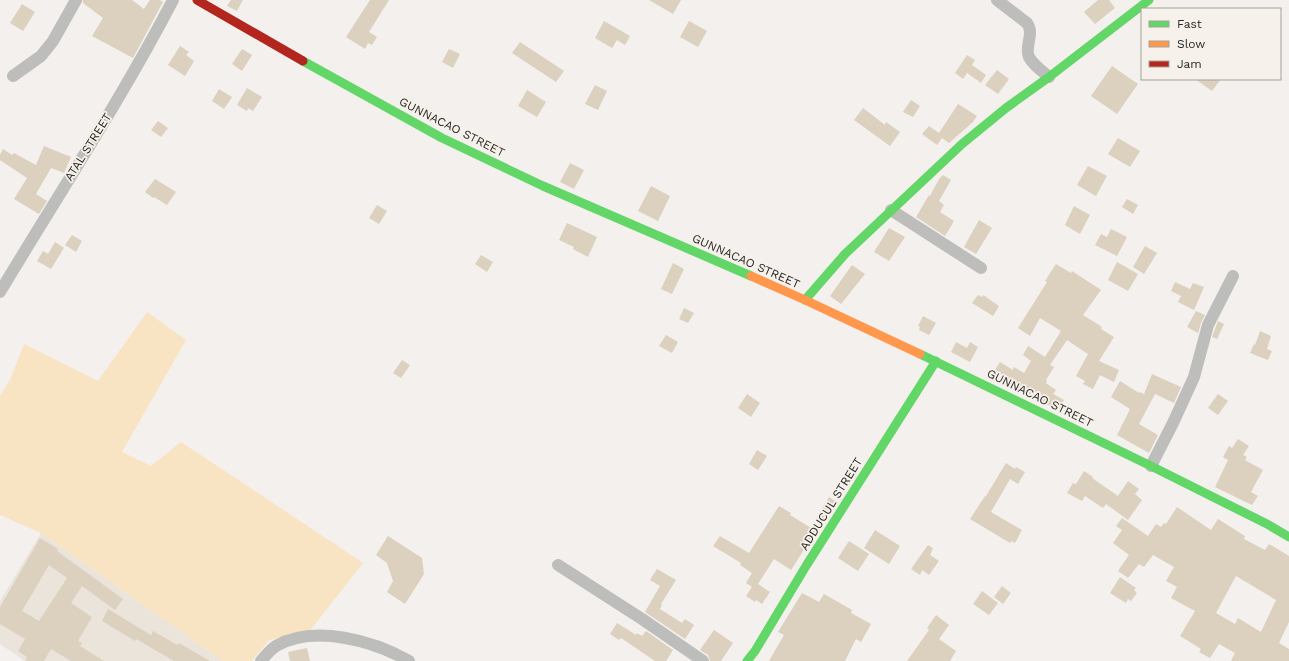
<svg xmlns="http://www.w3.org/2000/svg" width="1289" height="661" font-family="'Work Sans',sans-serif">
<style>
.built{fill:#ebe4db}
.green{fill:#f8e3c3}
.building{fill:#dcd1be;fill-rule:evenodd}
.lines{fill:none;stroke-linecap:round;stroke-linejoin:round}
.street{stroke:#bdbdbc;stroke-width:12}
.fast{stroke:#63d668;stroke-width:9}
.slow{stroke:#ff974d;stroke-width:9}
.jam{stroke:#b3261e;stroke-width:9}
.labels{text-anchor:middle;stroke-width:3.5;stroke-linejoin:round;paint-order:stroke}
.street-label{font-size:12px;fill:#2a2825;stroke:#f6f1ea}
</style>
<rect width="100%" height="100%" fill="#f3f0ed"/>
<!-- built -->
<path class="built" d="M41,533l182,128h-198l-25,-17v-43z"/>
<!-- green -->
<path class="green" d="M147,312l39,28 -64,112 29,14 30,-24 182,121 -55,70 -39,7 -17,21h-29l-182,-128 -41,-18v-119l10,-16 14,-36 74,37z"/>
<!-- building -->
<g class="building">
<path d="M83,0h49l12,9 6,-9h10l3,2 -30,56 -41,-22 11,-18 -20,-15z"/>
<path d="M231,0h12l-6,11 -10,-5z"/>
<path d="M370,0h19l-20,32 8,5 -5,8 -4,-2 -3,6 -19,-12z"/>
<path d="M649,0h32l-8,14z"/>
<path d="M1098,0h11l6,8 -20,16 -11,-12z"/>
<path d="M22,4l13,8 -12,19 -13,-8z"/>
<path d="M604,21l26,15 -5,9 -8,-5 -5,8 -17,-10z"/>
<path d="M689,21l18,10 -9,16 -18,-10z"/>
<path d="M520,42l44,29 -8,11 -44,-29z"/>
<path d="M180,46l9,6 -3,3 8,6 -9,15 -17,-11z"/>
<path d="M242,49l10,6 -10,16 -10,-7z"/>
<path d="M449,49l11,5 -7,14 -11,-6z"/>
<path d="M967,55l8,5 -3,5 14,10 -5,8 -14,-10 -4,6 -8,-6z"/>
<path d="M1112,66l26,18 -21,30 -26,-18z"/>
<path d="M997,70l12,9 -11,15 -13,-9z"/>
<path d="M1195,79h26l-9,12z"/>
<path d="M595,85l12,6 -9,19 -13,-6z"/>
<path d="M247,88l15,9 -9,14 -5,-3 -1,3 -10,-6z"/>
<path d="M219,89l13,8 -8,12 -12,-8z"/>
<path d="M527,90l19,12 -9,15 -19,-11z"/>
<path d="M911,100l9,6 -7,11 -10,-5z"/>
<path d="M958,104l19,12 -4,6 -24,21 -7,-5 -5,7 -15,-11 7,-8 10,7z"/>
<path d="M863,108l22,17 1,-3 14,10 -10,14 -36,-26z"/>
<path d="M158,121l10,7 -7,9 -10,-7z"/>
<path d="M1118,138l22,13 -10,16 -22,-13z"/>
<path d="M44,146l27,11 -7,16 -13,-5 -15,26 11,7 -8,13 -25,-15 13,-21 -27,-18v-5l3,-6 9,6 2,-2 22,12z"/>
<path d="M570,163l14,7 -10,19 -14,-7z"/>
<path d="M1088,166l19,10 -11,20 -19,-11z"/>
<path d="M943,175l8,5 -12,21 5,4 -4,7 14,9 -9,15 -29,-19 13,-22 1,1 9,-17z"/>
<path d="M155,179l21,13 -9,13 -13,-8 -1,1 -8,-6z"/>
<path d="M651,186l19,10 -12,25 -20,-10z"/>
<path d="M1127,199l11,6 -5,9 -11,-7z"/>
<path d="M377,205l10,6 -8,13 -10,-6z"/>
<path d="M1074,206l16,9 -10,19 -15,-9z"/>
<path d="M979,220l13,8 -16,26 -12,-7z"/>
<path d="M567,223l30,14 -9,20 -15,-8 1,-2 -15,-7z"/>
<path d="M889,228l16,9 -16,24 -15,-9z"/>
<path d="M1111,229l16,8 -10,19 -22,-11 6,-11 6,3z"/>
<path d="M72,235l10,6 -6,11 -11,-7z"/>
<path d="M55,242l9,6 -13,21 -14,-8 6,-10 5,3z"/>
<path d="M1145,246l12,7 -13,21 -11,-7z"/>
<path d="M481,255l12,7 -6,10 -12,-8z"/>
<path d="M1117,262l21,12 -10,17 -20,-11z"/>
<path d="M673,263l11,6 -12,25 -11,-5z"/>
<path d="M1056,264l15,9 1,-2 29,19 -18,25 19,12 -1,2 13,8 -15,24 20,9 -5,12 -14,-7 -7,14 -10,-5 2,-3 -9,-5 12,-22 -21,-14 -17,25 4,2 -8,13 1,1 -1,2 10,7 -3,4 11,6 -6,10 -54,-27 3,-5 -12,-8 5,-8 13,8 1,-3 10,6 7,-12 -8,-6 5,-9 17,11 16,-26 -21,-13 -10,18 -12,-8 29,-46 -2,-1z"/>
<path d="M852,265l13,9 -24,30 -11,-8z"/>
<path d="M1175,282l15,7 3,-6 11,4 -10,23 -16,-8 3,-6 -10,-5z"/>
<path d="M978,295l4,2 1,-2 16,11 -6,10 -21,-13z"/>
<path d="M684,308l10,5 -6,10 -9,-4z"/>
<path d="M1196,311l9,4 -4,8 -3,10 -11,-6z"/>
<path d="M923,316l13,7 -7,12 -10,-5 1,-3 -2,-1z"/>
<path d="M1218,321l6,3 -7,15 -5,-2z"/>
<path d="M1260,331l11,5 -4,13 5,2 -4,9 -18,-7 4,-9 1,1z"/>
<path d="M666,335l12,7 -6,11 -13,-7z"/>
<path d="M956,342l11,6 3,-6 8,5 -8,15 -19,-10z"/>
<path d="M402,360l8,5 -9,13 -8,-5z"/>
<path d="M1152,374l29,13 -7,16 -19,-9 -16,30 19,11 -9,18 -32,-18 13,-26 -19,-12 9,-16 19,12v-1l5,2z"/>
<path d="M747,394l13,9 -9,14 -13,-9z"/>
<path d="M1218,394l10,7 -10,14 -10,-7z"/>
<path d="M1238,439l11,7 -6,9 4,2 -2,3 18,10 -12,22 7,4 -6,9 -37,-18 13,-27 -5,-3 6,-11 3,2z"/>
<path d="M757,450l10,6 -9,14 -9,-6z"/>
<path d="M1006,463l9,6 1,-2 9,5 -7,12 -8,-5 -19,33 31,18 -7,13 -4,-2 -1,2 -40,-24 15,-23h1z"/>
<path d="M1084,471l9,6 -1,1 26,18 10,-15 11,8 -4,5 7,6 -14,20 -22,-16 -3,4 -18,-12 -3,5 -15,-8 6,-10 3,1z"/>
<path d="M829,497l6,4 -13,22 -6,-4z"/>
<path d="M779,506l12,7 -1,2 26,16 -25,39 -17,-11 -16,25 12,8 -8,12 -6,-4 -1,2 -9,-6 6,-9 -6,-4 6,-10 -12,-8 1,-2 -28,-17 7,-10 29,17z"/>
<path d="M1177,507l34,23 7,-11 27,17 -1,3 21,11 4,-6 20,12v66l-10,21 10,6v12h-58l4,-8 -16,-9 -9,14 -11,-6 2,-3 -21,-13 15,-25 -24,-13 6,-11 -11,-6 8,-14 -21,-12 -9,12 -5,-3 -11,14 -10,-7 11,-16 -16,-12 9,-13 -6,-4 6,-8 26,18 8,-12 5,3 3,-4 2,1zM1236,576l40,24 -15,32 -23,-14 -3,6 -19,-11z"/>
<path d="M875,530l25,16 -11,18 -25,-16z"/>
<path d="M388,536l34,22 2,16 -19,30 -18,-12 6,-11 -6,-18 -11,-8z"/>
<path d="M40,538l18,11 -1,2 66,48 -8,11 -33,-24 -11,17 21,14 -14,24 4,2 -2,3 24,15h-33l-20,-12 -7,12h-19l2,-4 -9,-6 7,-12 -25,-15v-17zM49,565l18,13 -28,43 -17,-10z"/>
<path d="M849,541l20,13 -11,17 -20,-13z"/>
<path d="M928,545l5,3 -3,7 9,6 -10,14 -7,-5 -2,5 -9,-6z"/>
<path d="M657,569l19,11 -15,24 1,1 -2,4 22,14 3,-4 9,6 -9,14 -40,-27 15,-26 -10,-6z"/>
<path d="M1120,577l16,11 -2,2 3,3 -6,8 -3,-2 -2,4 -16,-10z"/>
<path d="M1002,586l9,7 -8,11 -9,-7z"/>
<path d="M982,591l16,12 -9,12 -16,-11z"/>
<path d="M802,593l17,9 5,-8 28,16 -1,3 20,11 -10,18 -5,-3 -11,22h-76l15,-26 -6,-3z"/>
<path d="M108,609l43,26 2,-4 24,14 2,-2 31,18h-36l-38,-22 -1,2 -33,-20z"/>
<path d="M936,615l13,10 -10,14 17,12 -6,10h-43l22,-31 -2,-2z"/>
<path d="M617,623l19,12 1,-2 5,3 4,-5 27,19 -7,11h-11l-34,-23 -2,2 -9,-6z"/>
<path d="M714,630l19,13 -12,18h-11l-2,-6 -8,-5z"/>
<path d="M307,648l3,13h-20l-2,-9z"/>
</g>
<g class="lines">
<!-- street -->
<g class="street">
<path d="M997,0l30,23c8,11 -3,23 2,34 4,8 13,14 20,20"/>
<path d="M13,76l28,-20 12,-15 23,-41"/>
<path d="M891,210l90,58"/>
<path d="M0,292c58,-97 121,-192 173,-292"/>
<path d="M1151,466l22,-43 21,-46 14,-52 25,-49"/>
<path d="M558,565l84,54 61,42"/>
<path d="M261,661c5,-6 9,-11 15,-15 39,-22 98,-5 133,15"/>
</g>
<!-- fast -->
<g class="fast">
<path d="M303,61l139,77 101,48 208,90"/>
<path d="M805,300l40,-46 117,-110 44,-36 43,-31 100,-77"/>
<path d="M920,354l231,112 116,58 22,13"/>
<path d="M747,661l8,-10 51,-85 130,-205"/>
</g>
<!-- slow -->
<path class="slow" d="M751,276l54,24 115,54"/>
<!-- jam -->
<path class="jam" d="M197,0l106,61"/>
</g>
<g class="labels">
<!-- street labels -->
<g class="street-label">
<text transform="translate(452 127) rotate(27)" y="4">GUNNACAO STREET</text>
<text transform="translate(88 147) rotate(-58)" y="4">ATAL STREET</text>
<text transform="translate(746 261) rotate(24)" y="4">GUNNACAO STREET</text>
<text transform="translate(1040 398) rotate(26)" y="4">GUNNACAO STREET</text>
<text transform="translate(831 504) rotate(-58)" y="4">ADDUCUL STREET</text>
</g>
</g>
<!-- legend -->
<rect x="1141" y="8" width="140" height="72" fill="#f6f1ea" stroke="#a4a19b"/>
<rect x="1149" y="21" width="20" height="6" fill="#63d668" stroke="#a4a19b"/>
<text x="1177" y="28" font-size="12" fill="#2a2825">Fast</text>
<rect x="1149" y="41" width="20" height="6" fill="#ff974d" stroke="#a4a19b"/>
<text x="1177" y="48" font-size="12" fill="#2a2825">Slow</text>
<rect x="1149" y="61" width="20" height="6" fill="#b3261e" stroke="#a4a19b"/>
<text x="1177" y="68" font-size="12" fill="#2a2825">Jam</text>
</svg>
